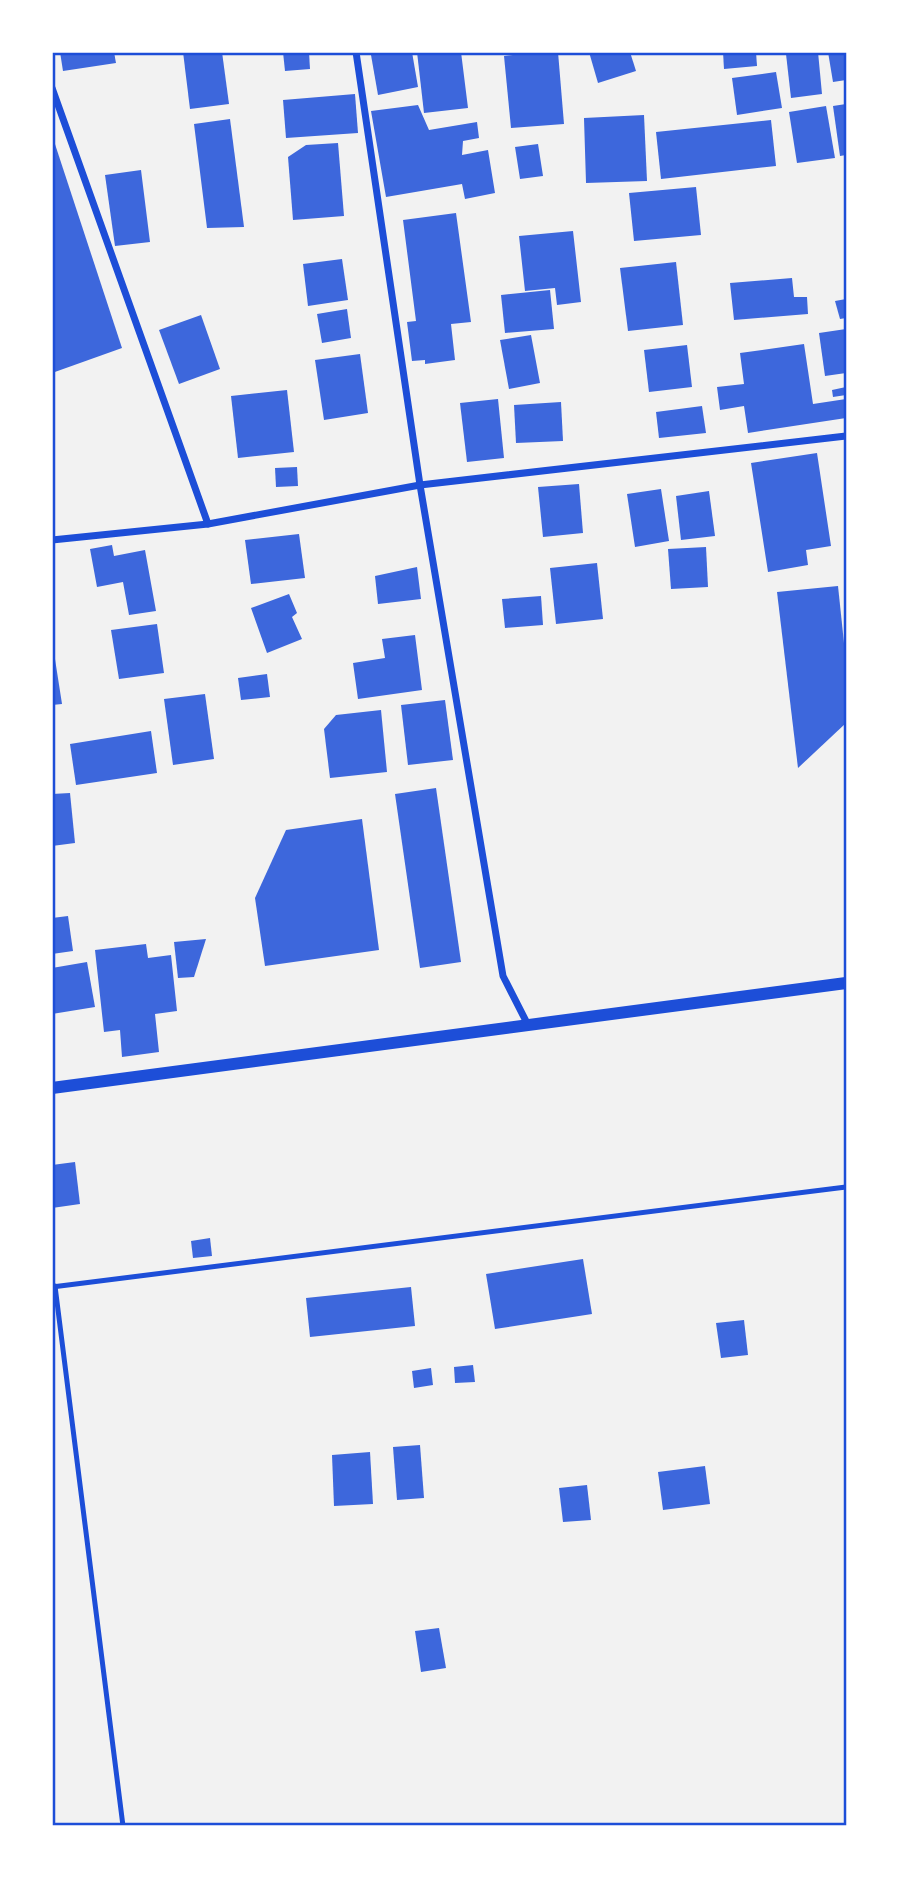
<svg xmlns="http://www.w3.org/2000/svg" width="899" height="1878" font-family="'Alegreya Sans',sans-serif">
<style>
.building{fill:#3d67dc}
.lines{fill:none;stroke-linecap:round;stroke-linejoin:round}
.service{stroke:#1d4ed8;stroke-width:5}
.minor{stroke:#1d4ed8;stroke-width:7}
.tertiary{stroke:#1d4ed8;stroke-width:12}
.neatline{fill:none;stroke:#1d4ed8;stroke-width:2.5}
</style>
<rect width="100%" height="100%" fill="#f2f2f2"/>
<!-- building -->
<g class="building">
<path d="M60,52h54l2,11 -53,8z"/>
<path d="M183,52h39l7,52 -39,5z"/>
<path d="M283,52h26l1,17 -25,2z"/>
<path d="M386,52h26l6,35 -40,8 -7,-40z"/>
<path d="M417,52h44l7,56 -44,5z"/>
<path d="M542,52h16l6,72 -53,4 -7,-72z"/>
<path d="M589,52h41l6,19 -38,12z"/>
<path d="M723,52h33l1,14 -33,3z"/>
<path d="M802,52h16l4,42 -31,4 -5,-44z"/>
<path d="M828,52h18v28l-13,2z"/>
<path d="M776,72l6,36 -45,7 -5,-37z"/>
<path d="M355,94l3,39 -72,5 -3,-38z"/>
<path d="M846,104v51l-6,1 -7,-50z"/>
<path d="M418,105l11,25 48,-8 2,16 -16,3 -1,14 26,-5 7,43 -30,6 -3,-15 -76,13 -15,-86z"/>
<path d="M826,106l9,52 -38,5 -8,-51z"/>
<path d="M644,115l3,66 -61,2 -2,-65z"/>
<path d="M230,119l14,108 -37,1 -13,-104z"/>
<path d="M771,120l5,46 -115,13 -5,-47z"/>
<path d="M52,135l70,213 -70,25z"/>
<path d="M338,143l6,73 -51,4 -5,-63 18,-12z"/>
<path d="M538,144l5,32 -23,3 -5,-32z"/>
<path d="M141,170l9,72 -35,4 -10,-71z"/>
<path d="M696,187l5,48 -67,6 -5,-48z"/>
<path d="M456,213l15,109 -20,2 4,36 -30,4v-4l-13,1 -5,-39 9,-1 -13,-101z"/>
<path d="M573,231l8,71 -24,3 -2,-17 -30,3 -6,-55z"/>
<path d="M342,259l6,41 -40,6 -5,-42z"/>
<path d="M676,262l7,63 -55,6 -8,-63z"/>
<path d="M792,278l2,19h13l1,17 -74,6 -4,-37z"/>
<path d="M550,290l4,39 -49,4 -4,-38z"/>
<path d="M846,299v19l-6,1 -5,-18z"/>
<path d="M347,309l4,29 -29,5 -5,-29z"/>
<path d="M201,315l19,54 -41,15 -20,-54z"/>
<path d="M846,329v44l-21,3 -6,-43z"/>
<path d="M531,335l9,48 -31,6 -9,-49z"/>
<path d="M804,344l9,60 33,-5v19l-98,15 -4,-27 -24,4 -3,-23 27,-3 -4,-31z"/>
<path d="M687,345l5,42 -43,5 -5,-42z"/>
<path d="M360,354l8,59 -44,7 -9,-60z"/>
<path d="M846,387v8l-13,2 -1,-7z"/>
<path d="M287,390l7,62 -56,6 -7,-62z"/>
<path d="M498,399l6,59 -37,4 -7,-59z"/>
<path d="M561,402l2,39 -47,2 -2,-38z"/>
<path d="M702,406l4,27 -47,5 -3,-26z"/>
<path d="M817,453l14,93 -25,4 2,15 -40,7 -17,-109z"/>
<path d="M297,467l1,19 -22,1 -1,-19z"/>
<path d="M579,484l4,49 -40,4 -5,-50z"/>
<path d="M661,489l8,52 -34,6 -8,-53z"/>
<path d="M709,491l6,45 -34,4 -5,-44z"/>
<path d="M299,534l6,44 -54,6 -6,-44z"/>
<path d="M112,545l2,11 31,-6 11,61 -27,4 -6,-33 -26,5 -7,-38z"/>
<path d="M706,547l2,40 -37,2 -3,-40z"/>
<path d="M597,563l6,56 -47,5 -6,-56z"/>
<path d="M417,567l4,32 -43,5 -3,-28z"/>
<path d="M838,586l8,76v61l-48,45 -21,-176z"/>
<path d="M289,594l8,19 -5,4 10,22 -35,14 -16,-45z"/>
<path d="M541,596l2,29 -38,3 -3,-29z"/>
<path d="M157,624l7,49 -45,6 -8,-49z"/>
<path d="M415,635l7,55 -64,9 -5,-36 32,-5 -3,-19z"/>
<path d="M55,659l7,45 -10,1v-45z"/>
<path d="M267,674l3,23 -29,3 -3,-22z"/>
<path d="M205,694l9,65 -41,6 -9,-66z"/>
<path d="M445,700l8,60 -45,5 -7,-60z"/>
<path d="M381,710l6,62 -57,6 -6,-49 12,-14z"/>
<path d="M151,731l6,42 -81,12 -6,-41z"/>
<path d="M436,788l25,174 -41,6 -25,-174z"/>
<path d="M70,793l5,50 -23,3v-52z"/>
<path d="M362,819l17,131 -114,16 -10,-68 31,-68z"/>
<path d="M68,916l5,35 -21,3v-36z"/>
<path d="M206,939l-12,38 -16,1 -4,-36z"/>
<path d="M146,944l2,14 23,-3 6,56 -22,3 4,38 -37,5 -2,-27 -16,2 -9,-82z"/>
<path d="M87,962l8,45 -43,7v-46z"/>
<path d="M75,1162l5,42 -28,4v-43z"/>
<path d="M210,1238l2,18 -19,2 -2,-17z"/>
<path d="M583,1259l9,55 -97,15 -9,-55z"/>
<path d="M411,1287l4,39 -105,11 -4,-39z"/>
<path d="M744,1320l4,35 -27,3 -5,-35z"/>
<path d="M473,1365l2,17 -20,1 -1,-16z"/>
<path d="M431,1368l2,17 -19,3 -2,-17z"/>
<path d="M420,1445l4,53 -27,2 -4,-53z"/>
<path d="M370,1452l3,52 -39,2 -2,-51z"/>
<path d="M705,1466l5,38 -47,6 -5,-38z"/>
<path d="M587,1485l4,35 -28,2 -4,-34z"/>
<path d="M439,1628l7,40 -25,4 -6,-41z"/>
</g>
<g class="lines">
<!-- service -->
<g class="service">
<path d="M55,1286l68,540"/>
<path d="M52,1287l794,-100"/>
</g>
<!-- minor -->
<g class="minor">
<path d="M356,52l64,433 83,491 25,49"/>
<path d="M52,88l156,436"/>
<path d="M52,540l156,-16 212,-39 426,-49"/>
</g>
<!-- tertiary -->
<path class="tertiary" d="M52,1088l794,-105"/>
</g>
<!-- border -->
<rect width="899" height="1878" fill="none" stroke="#ffffff" stroke-width="108"/>
<rect x="54" y="54" width="791" height="1770" class="neatline"/>
</svg>
